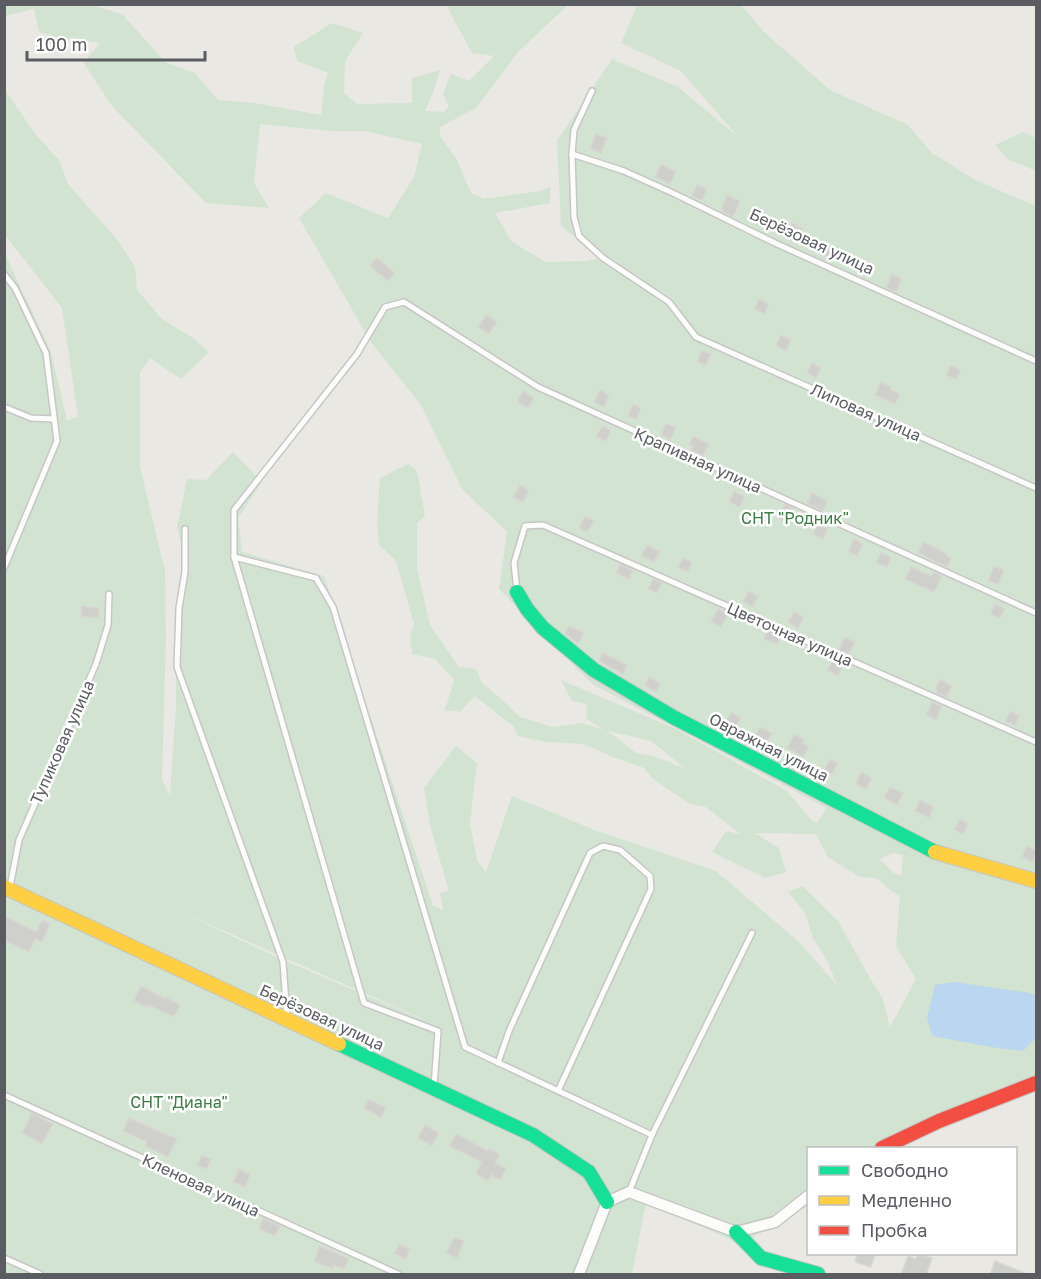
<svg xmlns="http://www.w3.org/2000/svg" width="1041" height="1279" font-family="'Golos Text',sans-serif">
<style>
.green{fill:#d2e4d1;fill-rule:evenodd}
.water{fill:#bad6f0}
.building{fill:#cfcfcc;stroke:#d8d7d2;stroke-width:1.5}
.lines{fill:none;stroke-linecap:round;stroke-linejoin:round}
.lane-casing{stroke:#c6c6c6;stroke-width:8}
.street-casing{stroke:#c6c6c6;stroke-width:13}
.fast-casing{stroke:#c5c5c5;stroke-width:16}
.slow-casing{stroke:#c5c5c5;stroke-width:16}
.jam-casing{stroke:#c5c5c5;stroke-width:16}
.lane{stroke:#fcfcfb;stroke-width:5}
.street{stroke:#fcfcfb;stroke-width:10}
.fast{stroke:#16e098;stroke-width:14}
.slow{stroke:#ffcf43;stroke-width:14}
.jam{stroke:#f24e42;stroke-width:14}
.labels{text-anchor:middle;stroke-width:5;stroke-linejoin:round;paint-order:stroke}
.street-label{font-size:16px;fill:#5a5c61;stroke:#fff}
.park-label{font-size:16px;fill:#3c7d43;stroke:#fff}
</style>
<rect width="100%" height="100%" fill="#e9e8e3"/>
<!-- green -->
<g class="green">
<path d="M5,5h88l30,10 42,47 30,11 23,27 37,3 66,12 3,-30 4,-12 -31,-12 -3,-14 38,-24 31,10 -18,28 -1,32 13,11 55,-1v-25l28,-8 -7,23 -8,18 19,1 5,-6 -6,-12 8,-20 18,7 25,-25 -22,-3 -26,-48h122l-49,46 -43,57 -36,19v9l16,22 15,35 13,6 56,-8 10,-4v16l-55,10 16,28 34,21 40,-1 17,-3 -41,-32 -4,-85 55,-82 66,28 60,50 -57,-66 -60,-28 16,-38h104l23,27 66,58 78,35 24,28 45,28 59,25v884l-41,11 -108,47h-79v58l-67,38 -95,-41 -14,71h-627v-1020l46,98 16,69 11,-5 -16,-108 -57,-73 -1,-169 1,24 31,45 23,25 9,24 51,58 16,25 2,23 25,29 31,19 16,14 -28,27 -31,-21 -10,14v95l25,104 1,66 -4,143 8,16 6,-89v-58l9,-90 -8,-32 10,-48 19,1 27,-28 29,30 -24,36 4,34 82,24 109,330 10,4 -3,-17 9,-2 -19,-65 -6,-38 32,-42 21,17 -7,60 7,37 9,12 26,-76 85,35 119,40 83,71 38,43 -10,-25 -14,-22 -8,-25 -17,-21 14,-6 36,35 33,59 12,19 7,28 26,-48 -20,-33 4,-51 -7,-3 -17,-14 -17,-1 -31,-20 -12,-23 -61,-1 24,15 7,24 -21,6 -53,-26 14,-21 14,3 -34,-27 -16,-3 -38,-26 -8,-10 -29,-10 -31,-14 -38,-2 -28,-6 -4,-9 -39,-31 -15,16 -15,-2 9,-30 -19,-21 -23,-5 -2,-18 4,-12 -18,-63 -17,-16 -2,-23 3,-44 28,-14 9,7 8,45 -8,7v45l13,57 29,42 17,2 6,14 17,14 21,20 33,10 29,-4 22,7 -18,-12 1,-14 -15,-3 -11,-21 115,49 111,62 25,30 5,2 10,-15 -235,-124 -93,-95 8,-57 -45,-43 -41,-84 -50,-63 -72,-124 27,-25 62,25 26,-41 8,-33 -58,-13h-33l-71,-7 -6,59 15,25 -63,-5 -95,-98 -27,-42 16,-20 -44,-6 -17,-5 -5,-23 -29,7zM608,731l43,10 35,28 -32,-13 -18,-3zM893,853l10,2 -2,21 -7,-3 -15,-14zM172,908l249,110 1,1 -143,-61z"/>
<path d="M1023,132l13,6v33l-27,-11 -14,-15z"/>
</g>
<!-- water -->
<path class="water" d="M954,982l76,11 6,3v42l-13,13 -32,-4 -59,-11 -5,-18 8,-33z"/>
<!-- building -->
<g class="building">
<path d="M596,134l11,4 -6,15 -11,-5z"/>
<path d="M661,164l15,8 -6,12 -15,-7z"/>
<path d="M697,185l10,4 -5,11 -10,-4z"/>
<path d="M727,195l13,6 -7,16 -11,-5 1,-2 -2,-1z"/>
<path d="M792,223l11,6 -6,12 -12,-6z"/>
<path d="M825,243l10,5 -5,10 -9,-4z"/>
<path d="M377,258l18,15 -7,8 -18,-15z"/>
<path d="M892,274l10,5 -6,13 -10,-4z"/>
<path d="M759,299l10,5 -4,10 -11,-5z"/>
<path d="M486,315l11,7 -8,12 -11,-7z"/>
<path d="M781,335l10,5 -5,11 -10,-6z"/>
<path d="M701,350l10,4 -5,11 -9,-3z"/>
<path d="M812,363l9,5 -5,10 -9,-5z"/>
<path d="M950,365l11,5 -5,9 -10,-4z"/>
<path d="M881,382l10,5 -1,2 10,5 -5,10 -20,-9z"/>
<path d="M600,390l9,5 -5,12 -10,-5z"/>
<path d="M523,391l11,7 -6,10 -11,-6z"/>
<path d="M633,404l8,4 -5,12 -8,-4z"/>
<path d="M666,424l10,4 -6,12 -9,-5z"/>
<path d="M602,426l9,4 -5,11 -10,-4z"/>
<path d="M693,436l16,8 -6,12 -12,-5 2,-5 -4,-1z"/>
<path d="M520,485l9,5 -6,12 -10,-5z"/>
<path d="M734,491l11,6 -5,10 -11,-5z"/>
<path d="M812,493l15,8 -4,10 -16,-8z"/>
<path d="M785,504l9,5 -7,14 -9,-5z"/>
<path d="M585,516l9,5 -7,11 -8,-4z"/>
<path d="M819,523l9,5 -5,11 -10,-5z"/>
<path d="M854,539l9,5 -6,12 -9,-5z"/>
<path d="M924,542l23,12 -1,2 5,2 -4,9 -29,-14z"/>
<path d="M647,545l13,6 -6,11 -13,-6z"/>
<path d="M881,553l10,4 -4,10 -11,-5z"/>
<path d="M683,558l9,4 -4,10 -10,-5z"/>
<path d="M620,564l13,6 -4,9 -13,-6z"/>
<path d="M994,566l10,4 -6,14 -10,-4z"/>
<path d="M911,567l20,9 2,-4 9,4 -8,16 -29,-13z"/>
<path d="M653,579l9,4 -5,10 -9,-4z"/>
<path d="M748,591l10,5 -6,11 -9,-5z"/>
<path d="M995,604l10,5 -5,9 -10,-4z"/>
<path d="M82,606l17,2 -1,10 -17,-2z"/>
<path d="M718,609l10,5 -7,13 -10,-5z"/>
<path d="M794,612l10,5 -6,11 -10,-6z"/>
<path d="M569,626l15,7 -6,11 -13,-11z"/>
<path d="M768,629l13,6 -4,9 -13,-5z"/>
<path d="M845,637l10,5 -6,12 -11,-4z"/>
<path d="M603,653l24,12 -4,9 -24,-13z"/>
<path d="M834,658l10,5 -6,13 -11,-6z"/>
<path d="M649,677l11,6 -4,9 -11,-6z"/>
<path d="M940,679l12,7 -6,11 -10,-4 1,-3 -2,-1z"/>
<path d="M932,702l10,4 -6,14 -10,-5z"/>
<path d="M1010,711l9,5 -4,10 -10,-5z"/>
<path d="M731,712l10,6 -6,10 -9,-5z"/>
<path d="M760,727l12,6 -6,12 -12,-7z"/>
<path d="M794,734l10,5 -2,4 7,3 -6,11 -16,-9z"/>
<path d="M830,759l8,4 -6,11 -8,-4z"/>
<path d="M861,772l11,6 -6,11 -10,-5z"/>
<path d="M890,787l13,6 -6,12 -13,-7z"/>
<path d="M920,800l14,7 -5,11 -14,-7z"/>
<path d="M960,819l8,5 -5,10 -9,-4z"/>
<path d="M1027,846l9,4v4l-3,8 -11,-5z"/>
<path d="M4,916l32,16 6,-12 8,4 -8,18 -7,-3 -6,13 -25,-12z"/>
<path d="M141,986l24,13 1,-2 14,8 -6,12 -26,-12 -1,2 -13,-6z"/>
<path d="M369,1099l17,9 -5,10 -17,-10z"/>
<path d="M32,1113l21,11 -11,20 -20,-11z"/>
<path d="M129,1118l48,21 -9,18 -23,-11 2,-4 -24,-11z"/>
<path d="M425,1125l14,8 -7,13 -14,-8z"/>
<path d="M456,1134l32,17 1,-3 10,6 -4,9 11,5 -6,12 -9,-5 -3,6 -12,-7 6,-12 -33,-16z"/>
<path d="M202,1155l9,4 -4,10 -10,-4z"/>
<path d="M239,1169l11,5 -5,13 -12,-5z"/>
<path d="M263,1218l17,8 -5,10 -16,-7z"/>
<path d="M454,1237l10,4 -7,17 -11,-5z"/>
<path d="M399,1244l11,5 -4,10 -12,-5z"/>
<path d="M320,1246l29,13 -5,10 -10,-4 -1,4 -19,-8z"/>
<path d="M857,1254h18l-4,13 -16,-5z"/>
<path d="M918,1254l14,4 -6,17h-25l7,-19 8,3z"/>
<path d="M995,1261l32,13v1h-37z"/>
</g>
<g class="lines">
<!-- lane casing -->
<g class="lane-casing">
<g id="lane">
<path d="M592,91l-18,39 -2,24 2,63 5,19 24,22 66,44 27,35 340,151"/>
<path d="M572,154l52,17 51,23 100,49 261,118"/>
<path d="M4,274l11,14 31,65 11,88 -53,127"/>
<path d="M4,407l27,11 23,1"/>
<path d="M185,529v43l-6,36 -2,59 106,295 4,56"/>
<path d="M234,557l130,446 74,28 -4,56"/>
<path d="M517,591l-3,-28 11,-37 18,-1 493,217"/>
<path d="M10,887l9,-47 77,-176 12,-39 1,-31"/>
<path d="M498,1063l11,-32 81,-178 13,-7 17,4 30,26 1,13 -93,202"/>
<path d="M4,1095l394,179"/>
<path d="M652,1135l100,-202"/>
<path d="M629,1192l23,-57 -187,-88 -132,-440 -17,-29 -82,-21v-47l123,-156 28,-47 19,-5 134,85 498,226"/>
<path d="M4,1258l36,16"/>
</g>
</g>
<!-- street casing -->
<g class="street-casing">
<path id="street" d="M579,1274l28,-72 22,-10 107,40 39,-10 33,-26"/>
</g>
<!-- fast casing -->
<g class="fast-casing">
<g id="fast">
<path d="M517,592l10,17 16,19 51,42 79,47 262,135"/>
<path d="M339,1044l194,91 56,37 18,30"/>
<path d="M736,1232l25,26 57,16"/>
</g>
</g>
<!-- slow casing -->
<g class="slow-casing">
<g id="slow">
<path d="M935,852l101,29"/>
<path d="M4,887l335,157"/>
</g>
</g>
<!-- jam casing -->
<g class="jam-casing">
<path id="jam" d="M882,1148l57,-27 97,-38"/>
</g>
<!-- lane -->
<use href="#lane" class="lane"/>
<!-- street -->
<use href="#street" class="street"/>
<!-- fast -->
<use href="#fast" class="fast"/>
<!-- slow -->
<use href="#slow" class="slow"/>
<!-- jam -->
<use href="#jam" class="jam"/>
</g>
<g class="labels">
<!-- street labels -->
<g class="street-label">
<text transform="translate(812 241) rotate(25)" y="6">Берёзовая улица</text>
<text transform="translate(866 412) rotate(24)" y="6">Липовая улица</text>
<text transform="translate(698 460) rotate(24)" y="6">Крапивная улица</text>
<text transform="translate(790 634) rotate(24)" y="6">Цветочная улица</text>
<text transform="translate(62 742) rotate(-66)" y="6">Тупиковая улица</text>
<text transform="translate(769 747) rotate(27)" y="6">Овражная улица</text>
<text transform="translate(322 1017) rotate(25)" y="6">Берёзовая улица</text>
<text transform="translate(201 1185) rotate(25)" y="6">Кленовая улица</text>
</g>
<!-- park labels -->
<g class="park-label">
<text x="795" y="524">СНТ "Родник"</text>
<text x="179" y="1108">СНТ "Диана"</text>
</g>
</g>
<!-- border -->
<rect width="1041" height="1279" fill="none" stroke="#5a5c61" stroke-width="12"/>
<!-- legend -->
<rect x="807" y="1147" width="210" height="108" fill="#ffffff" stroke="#bdbec0" stroke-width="1.5"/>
<rect x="819" y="1166" width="30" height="9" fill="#16e098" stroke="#bdbec0" stroke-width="1.5"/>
<text x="861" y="1177" font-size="18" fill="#5a5c61">Свободно</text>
<rect x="819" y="1196" width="30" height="9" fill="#ffcf43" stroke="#bdbec0" stroke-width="1.5"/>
<text x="861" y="1207" font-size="18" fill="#5a5c61">Медленно</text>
<rect x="819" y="1226" width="30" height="9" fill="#f24e42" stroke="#bdbec0" stroke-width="1.5"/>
<text x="861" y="1237" font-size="18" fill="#5a5c61">Пробка</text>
<!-- scale -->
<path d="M27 51v9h178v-9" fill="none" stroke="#5a5c61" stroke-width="3"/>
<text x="36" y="51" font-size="18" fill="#5a5c61" stroke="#ffffff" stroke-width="4.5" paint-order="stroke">100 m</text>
</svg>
